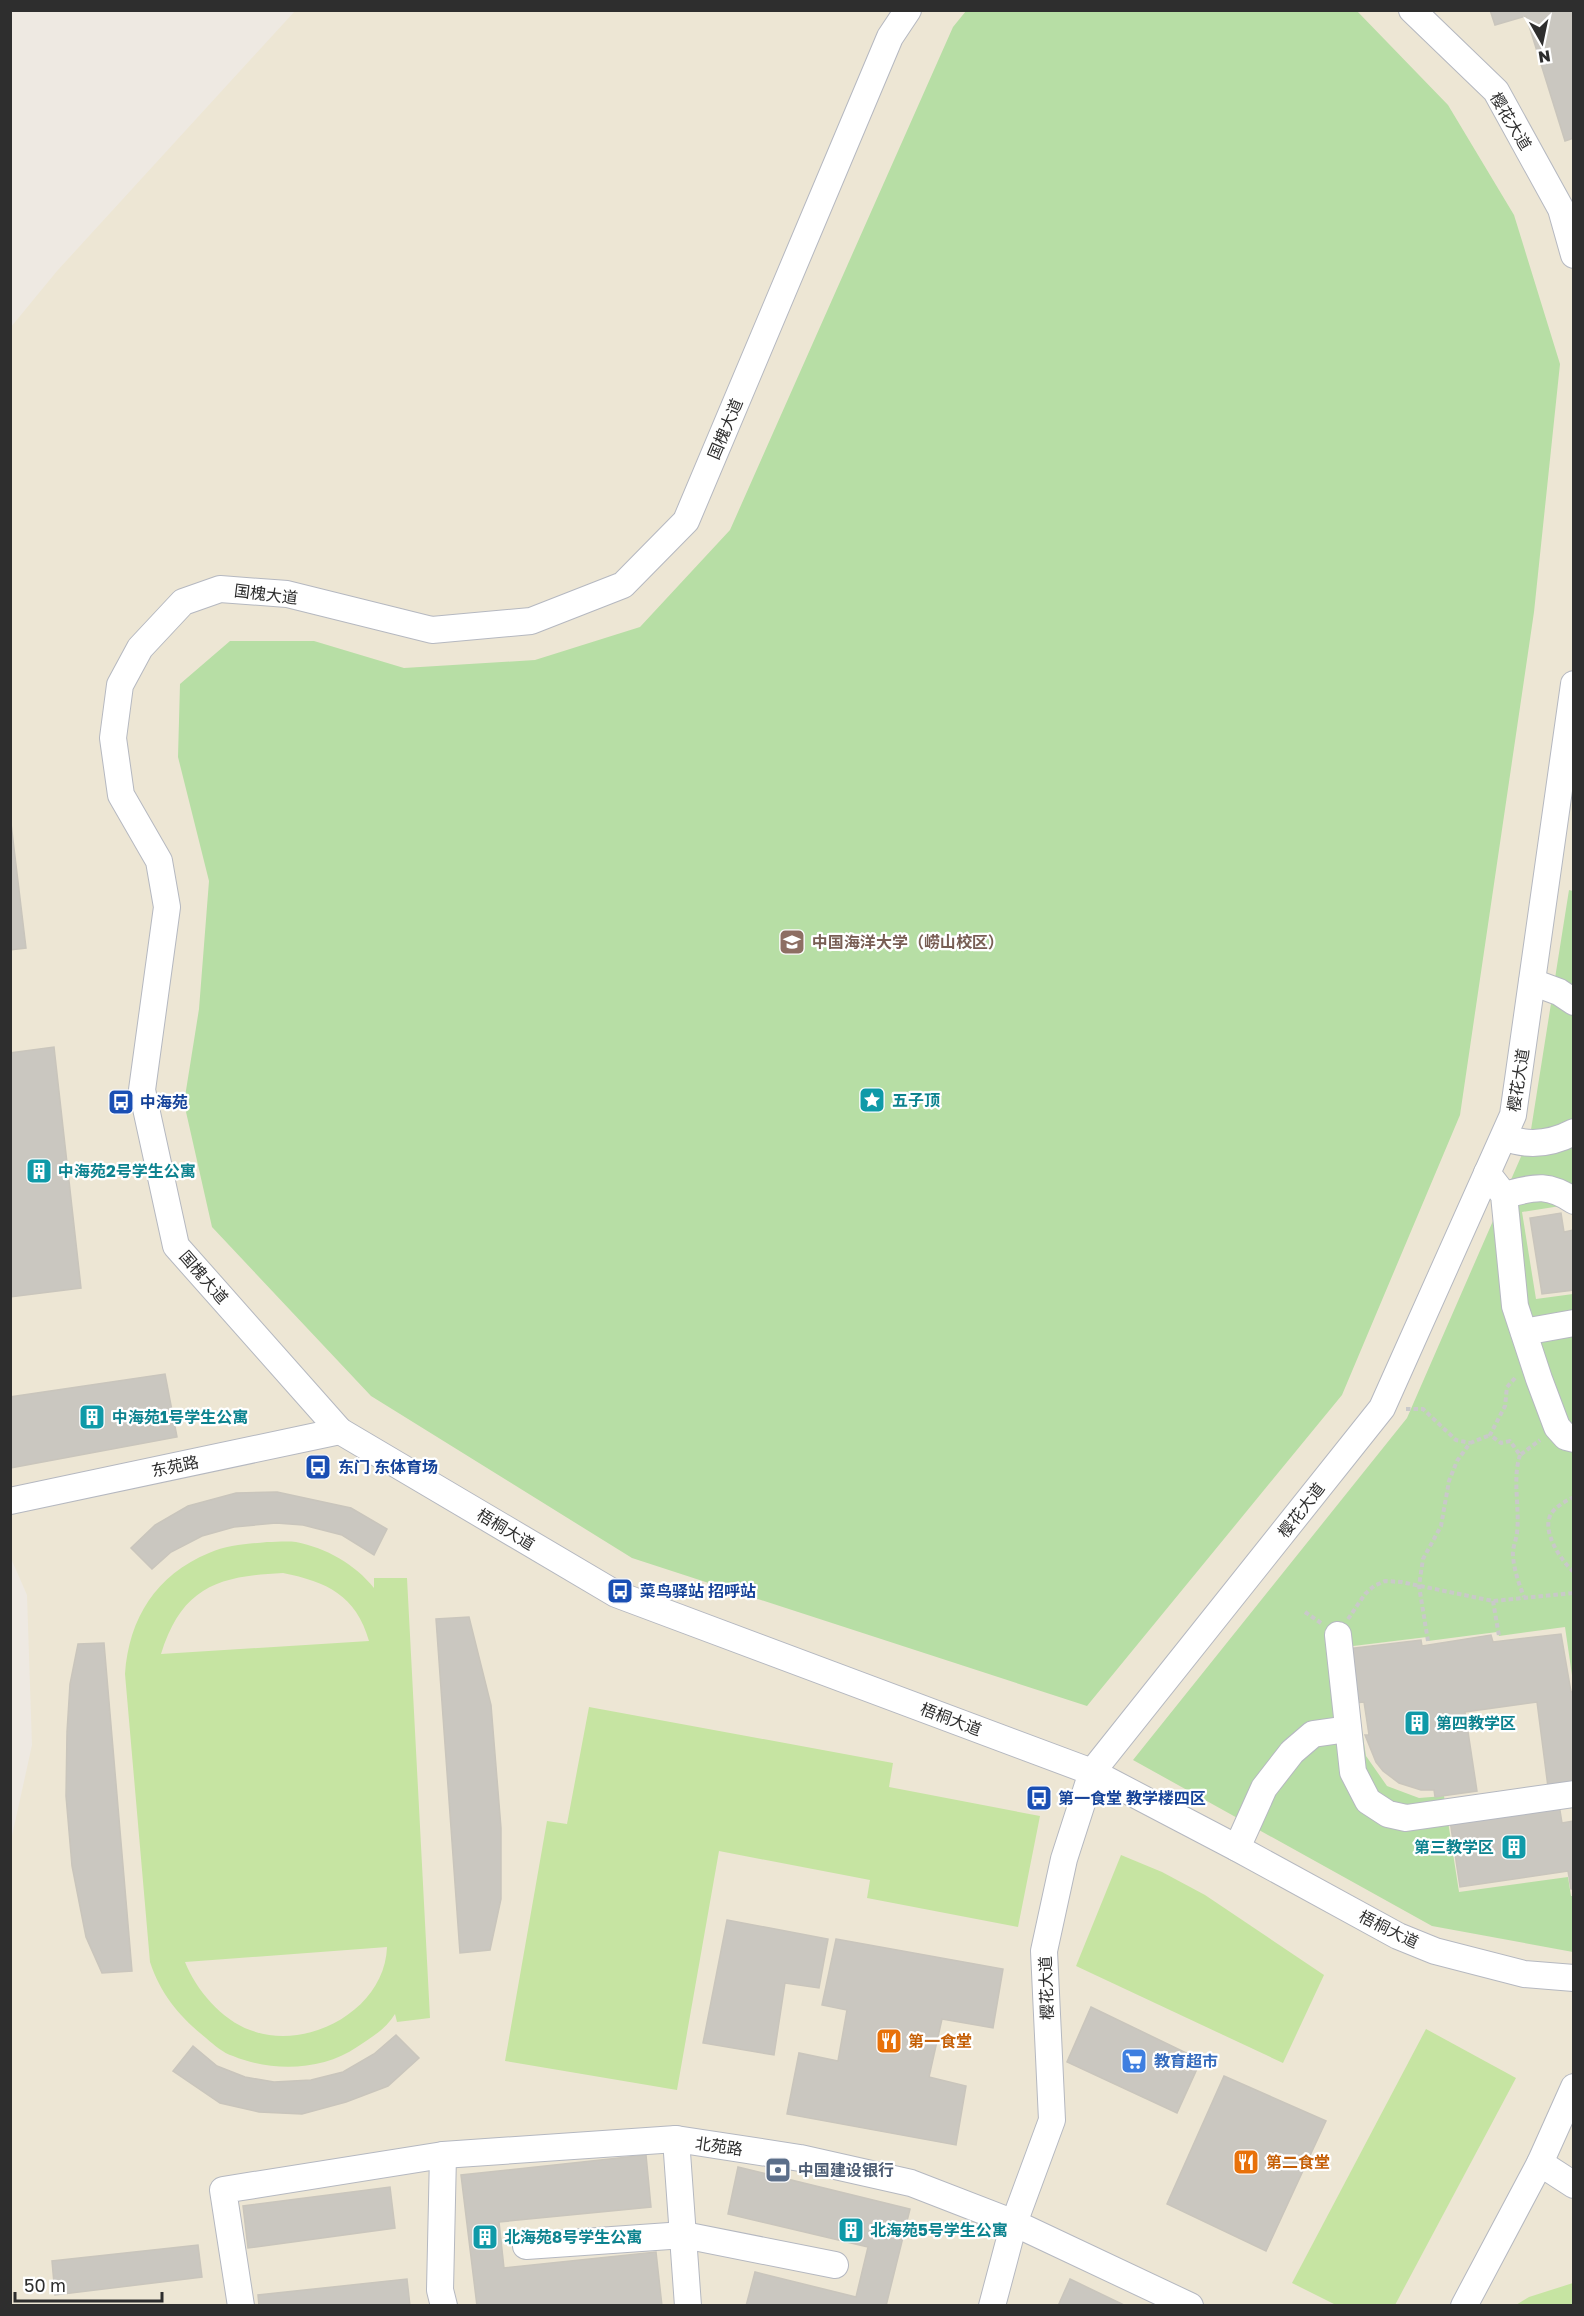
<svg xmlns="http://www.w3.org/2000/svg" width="1584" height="2316" font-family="'Golos Text','Noto Sans SC',sans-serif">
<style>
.education{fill:#ede6d4}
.green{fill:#b7dea5}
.pitch{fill:#c6e4a2;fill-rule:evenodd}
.building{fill:#cac7c0;stroke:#c9c5bc;stroke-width:1.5}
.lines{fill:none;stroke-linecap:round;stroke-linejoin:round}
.minor-casing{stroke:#b5b8c0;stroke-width:28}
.path{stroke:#c9c9c9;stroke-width:4;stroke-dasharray:4.5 3;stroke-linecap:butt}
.minor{stroke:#fff;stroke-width:26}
.labels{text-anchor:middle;stroke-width:4.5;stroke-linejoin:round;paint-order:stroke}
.street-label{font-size:16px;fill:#2e2e2e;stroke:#fff}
.education-label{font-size:16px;font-weight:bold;fill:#785e54;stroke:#fff;text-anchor:start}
.culture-label{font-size:16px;font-weight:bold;fill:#0d838f;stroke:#fff;text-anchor:start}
.transit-label{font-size:16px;font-weight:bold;fill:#164399;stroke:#fff;text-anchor:start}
.food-label{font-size:16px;font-weight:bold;fill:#c56008;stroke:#fff;text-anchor:start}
.shop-label{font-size:16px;font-weight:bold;fill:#366cbe;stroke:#fff;text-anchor:start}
.service-label{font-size:16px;font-weight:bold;fill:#4e5e75;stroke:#fff;text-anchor:start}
</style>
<rect width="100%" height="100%" fill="#eee9e2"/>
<!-- education -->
<path class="education" d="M295,11h1278v2294l-1562,1 -1,-461 22,-100 -5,-150 -17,-39 1,-1229 46,-56z"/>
<!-- green -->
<g class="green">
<path d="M966,11h391l91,94 66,110 46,149 -26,248 -74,503 -118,280 -255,311 -455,-148 -261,-162 -159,-169 -28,-124 15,-94 10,-128 -31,-124 2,-73 50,-43h84l90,27 131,-8 105,-33 90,-97 223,-503z"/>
<path d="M1569,890l4,1v313l-51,8 14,87 37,-5v388l-8,-55 -66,9 -2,-4 -69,9 -1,-4 -82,10 13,58 8,51 21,30 32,12 25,-2 15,96 109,-15 3,19h2v56l-141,-26 -299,-166 274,-342 123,-282z"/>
</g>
<!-- pitch -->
<g class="pitch">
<path d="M267,1542c9,0 20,-1 29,0 30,6 59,22 78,46v-10h33l23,440 -33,4 -2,-8c-9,15 -23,23 -38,33 -35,24 -85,25 -124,9 -10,-3 -19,-11 -27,-18 -26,-21 -45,-43 -56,-76l-25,-288c4,-56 31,-99 84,-121 18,-8 39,-9 58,-11zM283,1573c44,9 73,22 86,68l-208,13c21,-67 57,-78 122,-81zM387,1947c-2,63 -80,105 -137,83 -28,-10 -54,-40 -65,-68z"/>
<path d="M589,1707l304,56 -4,24 151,29 -22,111 -151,-29 3,-18 -151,-29 -42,239 -172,-29 42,-240 20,3z"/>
<path d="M1121,1855l41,17 43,23 119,80 -41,88 -207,-97z"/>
<path d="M1426,2029l90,49 -121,227h-59l-44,-22z"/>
<path d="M1573,2283v22h-57l13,-8z"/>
</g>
<!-- building -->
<g class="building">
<path d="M1490,10h84v128l-9,3 -39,-125 -31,9z"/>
<path d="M10,815l16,133 -16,2z"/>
<path d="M54,1047l27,241 -71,9v-244z"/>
<path d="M1561,1213l3,19 10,-2v60l-32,4 -12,-76z"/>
<path d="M165,1374l12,63 -167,31v-71z"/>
<path d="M277,1492l74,16 36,21 -13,26 -32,-20 -39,-10 -27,-2 -42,4 -32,9 -31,16 -19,17 -21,-21 24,-23 33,-19 48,-13z"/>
<path d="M469,1617l22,88 10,123v71l-11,51 -30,3 -24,-334z"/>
<path d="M1561,1634l10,58 3,-1v93l-26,3 -11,-85 -72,10 12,79 -42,6 -1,-7h-13l-22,-7 -16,-12 -7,-9 -11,-27h4l-5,-33 -9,1 -8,-54 74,-9 1,6 69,-11 2,7z"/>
<path d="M104,1643l28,328 -30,2 -16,-36 -14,-71 -6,-70 1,-64 3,-48 8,-40z"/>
<path d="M1558,1798l4,25 12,-2v68h-3l-3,-18 -108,16 -11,-73z"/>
<path d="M727,1920l101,19 -9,49 -34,-5 -11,72 -71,-12z"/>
<path d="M836,1939l167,30 -10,59 -51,-9 -13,58 37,9 -10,59 -169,-31 12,-61 39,8 9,-51 -25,-5z"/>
<path d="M1091,2007l110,53 -24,53 -110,-51z"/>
<path d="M396,2035l23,23 -31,28 -42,16 -44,12 -43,-2 -39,-9 -47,-32 20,-25 24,20 28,11 29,5 37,-2 32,-8 31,-18z"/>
<path d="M1224,2076l102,45 -60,130 -99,-47z"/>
<path d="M646,2155l5,52 -152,15 5,46 152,-16 6,54h-185l-16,-131z"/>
<path d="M738,2167l172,42 -24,97h-140l9,-34 101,25 12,-50 -140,-33z"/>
<path d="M390,2187l5,41 -147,20 -5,-42z"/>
<path d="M198,2245l4,32 -147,18 -3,-34z"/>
<path d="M407,2279l3,27h-151l-1,-11z"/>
<path d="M1070,2279l56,27h-68z"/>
</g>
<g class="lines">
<!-- minor casing -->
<g class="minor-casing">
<g id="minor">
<path d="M908,10l-18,27 -204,484 -63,64 -92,36 -99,9 -145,-36 -67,-5 -37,13 -43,46 -20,37 -7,53 8,57 38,66 8,46 -25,183 34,156 164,185 276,163 476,178 145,76 161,88 37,15 89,23 50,4"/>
<path d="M1412,10l84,81 65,118 13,46"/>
<path d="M1532,982l27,10 15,10"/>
<path d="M1504,1137c24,10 47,7 70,-5"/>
<path d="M1487,1173l17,22 11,111 24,73 18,48 9,10 8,2"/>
<path d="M1504,1195c29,-7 42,-13 70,6"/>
<path d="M1524,1332l50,-9"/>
<path d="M10,1501l330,-70"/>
<path d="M1338,1635l15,137 15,29 20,13 18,4 168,-24"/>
<path d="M1237,1848l27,-60 28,-36 21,-18 35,-5"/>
<path d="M676,2139l12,167"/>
<path d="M443,2155l-3,135 4,16"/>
<path d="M1540,2163l34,-76"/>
<path d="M526,2246l158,-11 151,30"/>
<path d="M241,2306l-18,-116 220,-35 233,-16 124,19 111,25 103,40 176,83"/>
<path d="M992,2306l22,-83 38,-103 -8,-169 20,-92 28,-87 290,-364 131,-293 61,-431"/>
<path d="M1464,2306l76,-143 34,22"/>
</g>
</g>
<!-- path -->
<g class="path">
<path d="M1515,1378l-8,9 -2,19 -15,29 11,8 9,-2 10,14 20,-15"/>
<path d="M1406,1409h17l33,31 14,3"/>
<path d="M1520,1455c-8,25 0,52 -3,78 -1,8 -5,16 -4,23 1,14 6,28 11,41"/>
<path d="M1574,1497c-7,3 -19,10 -23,17 -10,17 10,47 23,58"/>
<path d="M1493,1601l6,35"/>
<path d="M1305,1612l16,11"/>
<path d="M1348,1619l17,-25 9,-8 11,-5 16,1 92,19 81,-8"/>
<path d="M1428,1641l-9,-55 4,-27 18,-33 8,-45 8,-20 13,-18 20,-8"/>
</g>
<!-- minor -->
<use href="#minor" class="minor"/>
</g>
<!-- icons -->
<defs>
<g id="university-square" transform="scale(1.35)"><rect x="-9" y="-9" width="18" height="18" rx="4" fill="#8d6e63" stroke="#fff"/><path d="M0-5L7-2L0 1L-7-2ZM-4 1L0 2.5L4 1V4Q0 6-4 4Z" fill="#fff"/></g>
<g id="sight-square" transform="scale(1.35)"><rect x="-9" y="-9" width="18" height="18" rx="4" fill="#0f9aa8" stroke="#fff"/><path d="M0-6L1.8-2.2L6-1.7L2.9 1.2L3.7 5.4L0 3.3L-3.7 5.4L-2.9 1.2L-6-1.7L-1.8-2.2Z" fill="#fff"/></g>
<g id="bus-square" transform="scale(1.35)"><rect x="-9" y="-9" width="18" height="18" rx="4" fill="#1a4fb4" stroke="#fff"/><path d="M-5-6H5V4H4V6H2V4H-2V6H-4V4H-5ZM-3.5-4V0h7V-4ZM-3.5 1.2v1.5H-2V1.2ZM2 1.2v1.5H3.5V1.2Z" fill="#fff"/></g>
<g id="building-square" transform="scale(1.35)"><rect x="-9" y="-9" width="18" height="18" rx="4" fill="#0f9aa8" stroke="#fff"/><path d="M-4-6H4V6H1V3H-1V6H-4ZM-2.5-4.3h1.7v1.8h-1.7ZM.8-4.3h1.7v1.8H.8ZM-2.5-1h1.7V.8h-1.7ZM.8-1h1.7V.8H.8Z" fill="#fff"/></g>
<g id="restaurant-square" transform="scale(1.35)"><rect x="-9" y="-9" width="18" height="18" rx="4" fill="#e8710a" stroke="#fff"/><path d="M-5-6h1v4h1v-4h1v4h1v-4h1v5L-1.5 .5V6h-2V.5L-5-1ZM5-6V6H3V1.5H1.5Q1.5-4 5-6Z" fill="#fff"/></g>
<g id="supermarket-square" transform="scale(1.35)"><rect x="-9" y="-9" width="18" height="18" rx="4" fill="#3f7fe0" stroke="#fff"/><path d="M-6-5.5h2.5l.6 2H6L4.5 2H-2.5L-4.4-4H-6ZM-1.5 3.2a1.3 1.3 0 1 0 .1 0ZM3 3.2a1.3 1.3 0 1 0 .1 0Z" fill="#fff"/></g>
<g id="bank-square" transform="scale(1.35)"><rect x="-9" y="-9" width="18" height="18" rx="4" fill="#5c6f8a" stroke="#fff"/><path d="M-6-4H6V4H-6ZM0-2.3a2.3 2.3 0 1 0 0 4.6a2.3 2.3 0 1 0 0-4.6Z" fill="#fff"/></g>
</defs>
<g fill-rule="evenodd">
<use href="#university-square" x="792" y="942"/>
<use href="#sight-square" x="872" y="1100"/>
<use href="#bus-square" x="121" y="1102"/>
<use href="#building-square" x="39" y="1171"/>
<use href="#building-square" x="92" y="1417"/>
<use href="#bus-square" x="318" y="1467"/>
<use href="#bus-square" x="620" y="1591"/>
<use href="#building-square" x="1417" y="1723"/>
<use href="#bus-square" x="1039" y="1798"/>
<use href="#building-square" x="1514" y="1847"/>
<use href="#restaurant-square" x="889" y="2041"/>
<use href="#supermarket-square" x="1134" y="2061"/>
<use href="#restaurant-square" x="1246" y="2162"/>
<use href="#bank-square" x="778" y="2170"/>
<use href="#building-square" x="851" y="2230"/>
<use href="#building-square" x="485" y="2237"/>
</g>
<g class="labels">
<!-- street labels -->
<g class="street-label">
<text transform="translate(1511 121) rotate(59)" y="6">樱花大道</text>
<text transform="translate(725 429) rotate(-67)" y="6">国槐大道</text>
<text transform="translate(266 594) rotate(7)" y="6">国槐大道</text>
<text transform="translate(1518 1080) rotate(-81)" y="6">樱花大道</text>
<text transform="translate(204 1277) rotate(49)" y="6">国槐大道</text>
<text transform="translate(175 1466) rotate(-12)" y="6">东苑路</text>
<text transform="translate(1301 1510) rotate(-52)" y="6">樱花大道</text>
<text transform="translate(506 1529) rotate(31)" y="6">梧桐大道</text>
<text transform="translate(951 1719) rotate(21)" y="6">梧桐大道</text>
<text transform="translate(1389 1929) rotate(26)" y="6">梧桐大道</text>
<text transform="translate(1046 1988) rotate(-92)" y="6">樱花大道</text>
<text transform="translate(719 2146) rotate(8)" y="6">北苑路</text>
</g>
<!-- education labels -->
<g class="education-label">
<text x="812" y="948">中国海洋大学（崂山校区）</text>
</g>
<!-- culture labels -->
<g class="culture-label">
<text x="892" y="1106">五子顶</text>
<text x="58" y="1177">中海苑2号学生公寓</text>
<text x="112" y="1423">中海苑1号学生公寓</text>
<text x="1436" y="1729">第四教学区</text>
<text x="1494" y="1853" text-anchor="end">第三教学区</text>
<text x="870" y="2236">北海苑5号学生公寓</text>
<text x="504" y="2243">北海苑8号学生公寓</text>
</g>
<!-- transit labels -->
<g class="transit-label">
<text x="140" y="1108">中海苑</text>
<text x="338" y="1473">东门 东体育场</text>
<text x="640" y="1597">菜鸟驿站 招呼站</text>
<text x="1058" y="1804">第一食堂 教学楼四区</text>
</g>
<!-- food labels -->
<g class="food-label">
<text x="908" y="2047">第一食堂</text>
<text x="1266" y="2168">第二食堂</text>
</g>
<!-- shop labels -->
<g class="shop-label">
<text x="1154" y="2067">教育超市</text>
</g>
<!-- service labels -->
<g class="service-label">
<text x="798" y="2176">中国建设银行</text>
</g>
</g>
<!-- border -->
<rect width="1584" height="2316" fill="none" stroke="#2e2e2e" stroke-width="24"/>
<!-- north arrow -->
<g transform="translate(1542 42) rotate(171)" stroke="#ffffff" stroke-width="4.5" paint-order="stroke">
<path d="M0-4.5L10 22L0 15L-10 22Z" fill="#2e2e2e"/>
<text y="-9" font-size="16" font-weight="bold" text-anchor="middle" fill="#2e2e2e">N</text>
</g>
<!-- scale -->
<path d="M15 2292v9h147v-9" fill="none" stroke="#2e2e2e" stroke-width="3"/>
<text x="24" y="2292" font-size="18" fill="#2e2e2e" stroke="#ffffff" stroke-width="4.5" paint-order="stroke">50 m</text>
</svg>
